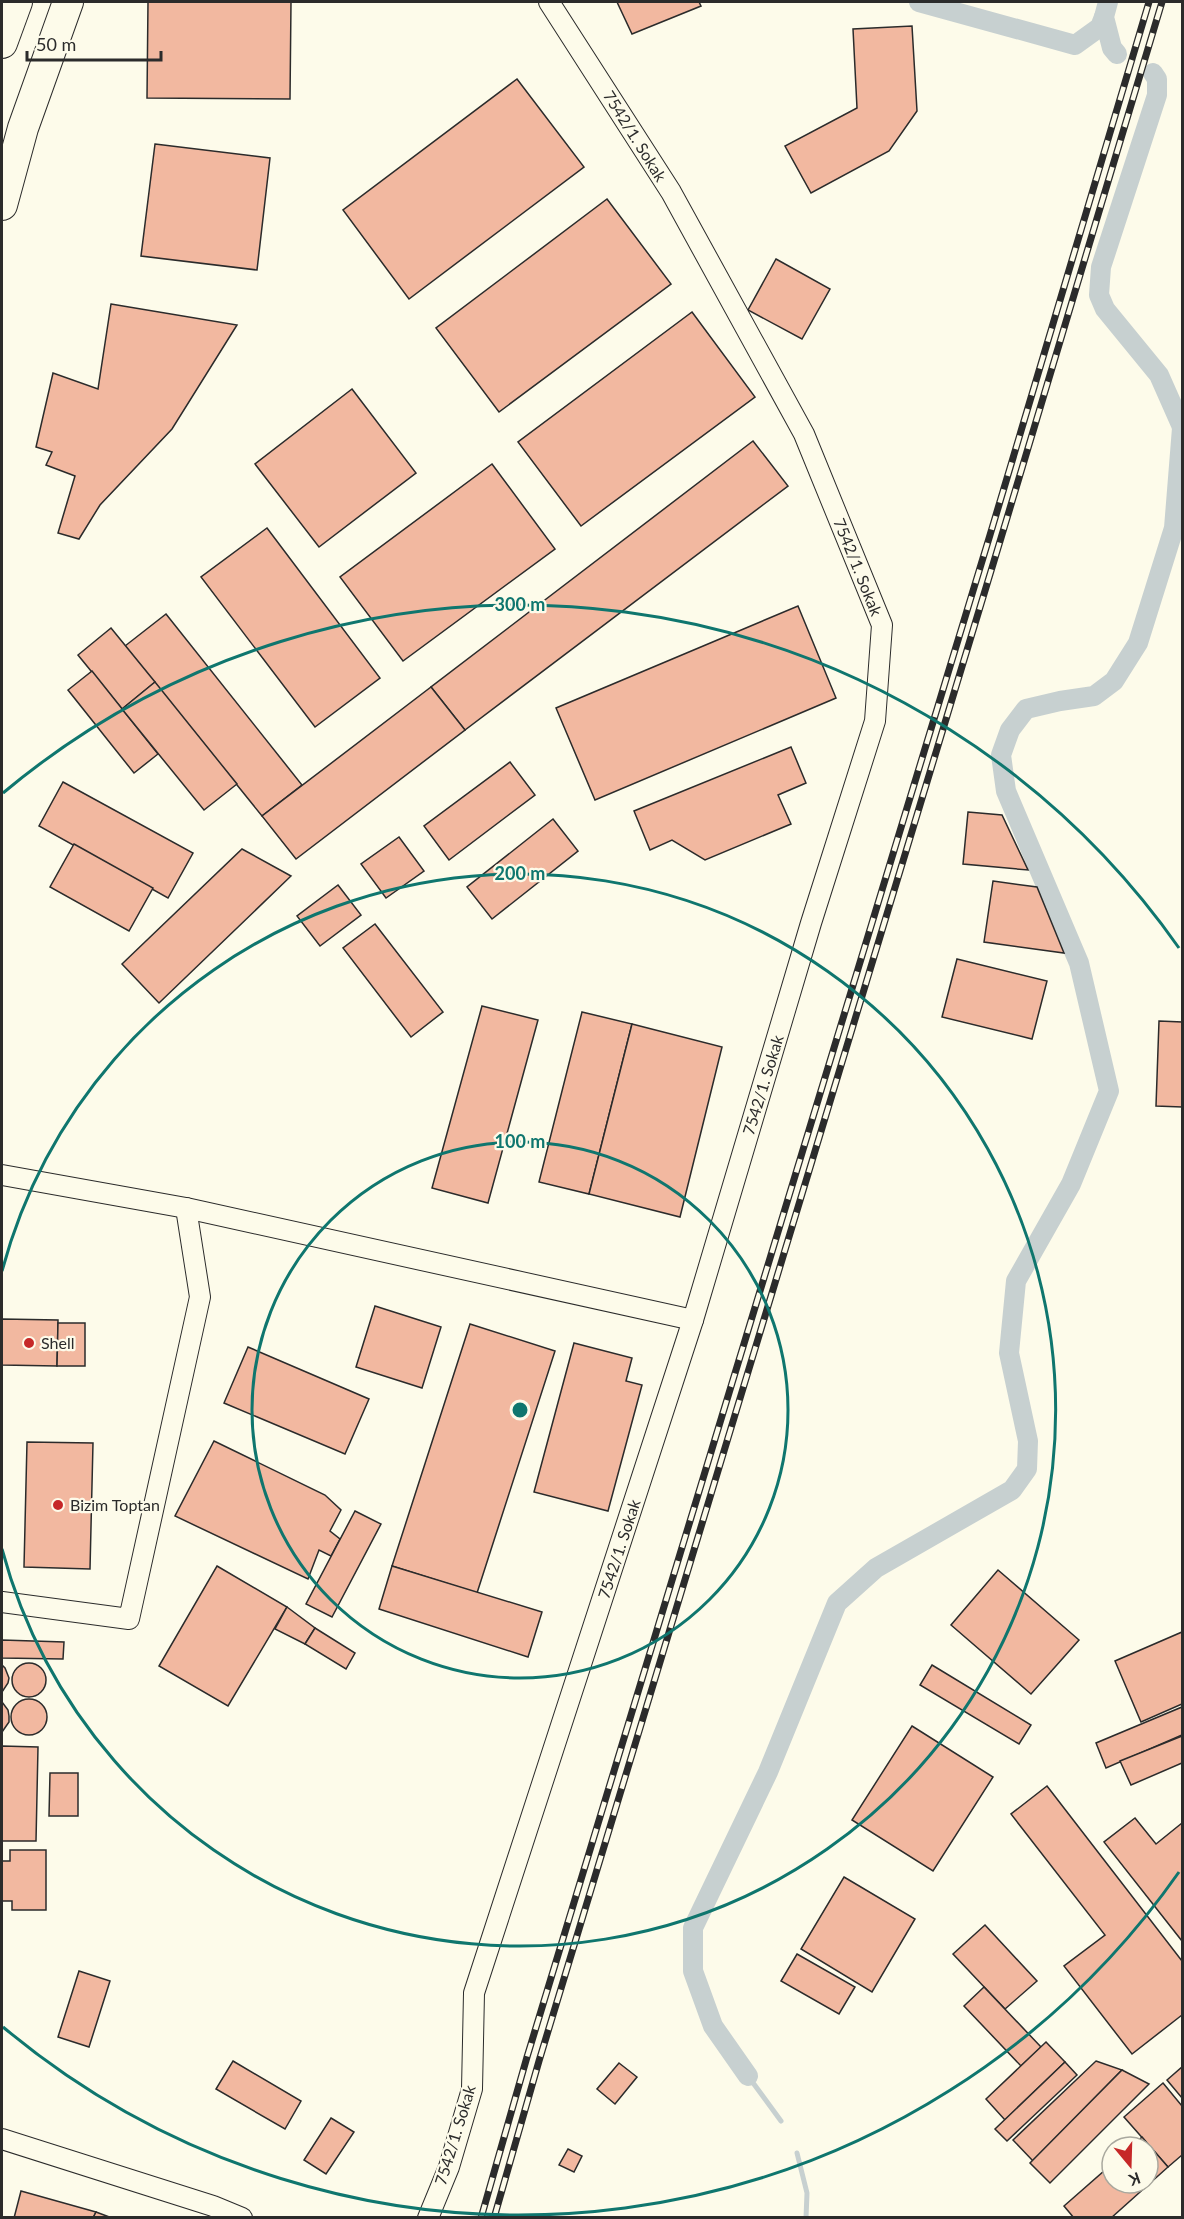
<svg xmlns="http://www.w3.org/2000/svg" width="1184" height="2219" font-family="Lato,sans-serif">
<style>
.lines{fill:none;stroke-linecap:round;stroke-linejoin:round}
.stream{stroke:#c7d0d0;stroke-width:5}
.canal{stroke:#c7d0d0;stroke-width:20}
.building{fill:#f2b8a0;stroke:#2b2b2b;stroke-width:1.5}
.minor-casing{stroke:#2b2b2b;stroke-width:22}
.highway-casing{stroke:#2b2b2b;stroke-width:32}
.minor{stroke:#fdfbea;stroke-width:20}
.highway{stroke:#fdfbea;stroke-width:30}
.rail-casing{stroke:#2b2b2b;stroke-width:7}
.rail{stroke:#fdfbea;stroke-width:4.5;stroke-dasharray:14;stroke-linecap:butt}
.ring{fill:none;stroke:#0f766e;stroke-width:3}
.poi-dot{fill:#c62828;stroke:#fdfbea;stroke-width:2}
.labels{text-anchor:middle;stroke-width:4.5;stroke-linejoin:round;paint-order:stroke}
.street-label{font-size:16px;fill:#2b2b2b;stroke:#fdfbea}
.poi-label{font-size:16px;fill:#2b2b2b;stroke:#fdfbea;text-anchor:start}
.centre{fill:#0f766e;stroke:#fdfbea;stroke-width:3}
.ring-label{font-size:18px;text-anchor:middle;font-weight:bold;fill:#0f766e;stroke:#fdfbea;stroke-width:4.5;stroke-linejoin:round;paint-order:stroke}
</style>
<rect width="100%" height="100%" fill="#fdfbea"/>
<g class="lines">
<!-- stream -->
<g class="stream">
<path d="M748,2076l33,45"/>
<path d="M797,2153l10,40 -1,25"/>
</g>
<!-- canal -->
<g class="canal">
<path d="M919,2l156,43 25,-18 4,-10"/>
<path d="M1108,2l-4,15 8,31 5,6"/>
<path d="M1153,73l4,6v16l-56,172 -2,28 6,14 54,66 23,52"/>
<path d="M748,2076l-35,-50 -20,-55v-43l75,-156 69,-169 39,-35 136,-78 15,-21 1,-28 -19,-88 7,-72 55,-97 38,-93 -30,-128 -73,-172 -5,-36 9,-25 16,-21 34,-8 34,-5 20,-15 24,-38 36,-115 8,-100"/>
</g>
</g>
<!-- building -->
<g class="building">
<path d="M148,2h143l-1,97 -143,-1z"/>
<path d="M617,2h82l2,4 -69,28z"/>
<path d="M912,26l5,85 -28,40 -78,42 -26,-47 72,-38 -4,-79z"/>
<path d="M517,79l67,88 -175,132 -66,-89z"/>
<path d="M155,144l115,14 -13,112 -116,-14z"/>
<path d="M607,199l64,85 -172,128 -63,-84z"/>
<path d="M776,259l54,30 -28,50 -54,-29z"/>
<path d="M111,304l126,21 -65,104 -72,76 -21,34 -21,-6 17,-57 -29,-11 6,-13 -16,-5 17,-74 45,16z"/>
<path d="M692,312l63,85 -174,129 -63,-84z"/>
<path d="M352,389l64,84 -97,74 -64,-83z"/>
<path d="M753,441l35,45 -323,244 -34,-43z"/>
<path d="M492,464l63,85 -152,112 -63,-84z"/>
<path d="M267,528l113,150 -65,49 -114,-150z"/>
<path d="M798,606l38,92 -241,102 -39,-92z"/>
<path d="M166,614l136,171 -40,31 -137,-170z"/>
<path d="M111,628l44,54 -33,27 -44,-54z"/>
<path d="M92,671l66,83 -24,19 -66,-83z"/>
<path d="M155,682l82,102 -33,26 -82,-101z"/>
<path d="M431,687l34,43 -169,129 -34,-43z"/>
<path d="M791,747l15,36 -28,12 13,29 -86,36 -33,-20 -22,10 -16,-39z"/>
<path d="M510,762l25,33 -86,65 -25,-34z"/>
<path d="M63,782l130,71 -25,45 -129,-72z"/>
<path d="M968,812l34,3 26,55 -65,-6z"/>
<path d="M553,819l25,32 -86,68 -25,-32z"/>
<path d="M399,837l25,34 -38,27 -25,-34z"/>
<path d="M74,844l79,44 -24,43 -79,-44z"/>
<path d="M242,849l49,27 -132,127 -37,-39z"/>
<path d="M993,881l44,6 27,66 -80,-11z"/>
<path d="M338,885l23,30 -41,31 -23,-30z"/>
<path d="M375,924l68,88 -32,25 -68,-89z"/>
<path d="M957,959l90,22 -15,58 -90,-22z"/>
<path d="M482,1006l56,14 -50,183 -56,-15z"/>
<path d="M582,1012l50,12 -43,170 -50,-12z"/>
<path d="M1159,1021l23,1v85l-26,-1z"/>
<path d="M632,1024l90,23 -42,170 -91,-23z"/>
<path d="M375,1306l66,21 -19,61 -66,-21z"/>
<path d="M2,1319l56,1 -1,46 -55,-1z"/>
<path d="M58,1323h27v43h-28z"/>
<path d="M470,1324l85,27 -78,242 -85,-27z"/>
<path d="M574,1343l58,15 -6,23 16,4 -34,126 -74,-19z"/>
<path d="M248,1347l121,52 -24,55 -121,-51z"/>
<path d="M214,1441l111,54 16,15 -11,21 10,8 -9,17 -12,-6 -11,29 -133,-63z"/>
<path d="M27,1442l66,1 -3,126 -66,-2z"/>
<path d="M355,1511l26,13 -49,93 -26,-13z"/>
<path d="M217,1566l70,41 -59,99 -69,-40z"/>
<path d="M392,1566l150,46 -14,45 -149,-48z"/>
<path d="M998,1570l81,70 -48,54 -80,-69z"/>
<path d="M287,1607l28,21 -10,16 -30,-15z"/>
<path d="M315,1628l40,25 -9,16 -41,-25z"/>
<path d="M1182,1632v72l-41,18 -26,-61z"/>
<path d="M2,1640l62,2 -1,17 -61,-1z"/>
<circle cx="29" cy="1680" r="17"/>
<path d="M2,1665l3,3 4,10 -1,5 -6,9z"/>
<path d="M932,1665l99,60 -12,19 -99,-59z"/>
<circle cx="29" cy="1717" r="18"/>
<path d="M2,1702l6,8 1,6v6l-7,10z"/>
<path d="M1182,1707v28l-76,33 -10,-25z"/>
<path d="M912,1726l81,51 -60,94 -81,-51z"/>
<path d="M1182,1736v27l-51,22 -11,-24z"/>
<path d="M2,1746l36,1 -2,94h-34z"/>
<path d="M50,1773h28v43h-29z"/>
<path d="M1047,1786l135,175v54l-50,39 -68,-88 41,-31 -94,-121z"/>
<path d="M1135,1818l21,26 26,-21v118l-78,-99z"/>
<path d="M10,1850h36v60h-34v-9h-10v-40h8z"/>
<path d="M844,1877l71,42 -43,73 -71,-43z"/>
<path d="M985,1925l52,56 -32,28 -52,-55z"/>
<path d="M797,1954l58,33 -16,27 -58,-33z"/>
<path d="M79,1971l31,10 -21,66 -31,-10z"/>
<path d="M984,1987l57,60 -20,19 -57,-60z"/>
<path d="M1046,2042l19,20 -60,58 -19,-21z"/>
<path d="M233,2061l68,40 -16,28 -69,-40z"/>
<path d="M1096,2061l26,9 -89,91 -20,-21z"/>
<path d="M1065,2062l12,13 -70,66 -12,-12z"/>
<path d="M619,2063l18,14 -22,27 -18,-15z"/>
<path d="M1182,2067v31l-15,-18z"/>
<path d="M1122,2070l27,14 -99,99 -20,-20z"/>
<path d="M1163,2083l19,23v49l-14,12 -44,-50z"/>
<path d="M331,2118l23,14 -28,42 -22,-14z"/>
<path d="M1142,2137l26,30 -57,51h-37l-10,-12 48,-42v19h36v-36h-17z"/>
<path d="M568,2149l14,7 -8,16 -15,-7z"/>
<path d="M21,2191l75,21 -3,6h-79z"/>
<path d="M96,2212l16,6h-19z"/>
</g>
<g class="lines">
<!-- minor casing -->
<g class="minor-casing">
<g id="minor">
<path d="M2,1175l184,33 507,112"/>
<path d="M2,1602l127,17 71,-322 -14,-89"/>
<path d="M2,2139l211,67 29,12"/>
<path d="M428,2218l21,-51 23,-78 2,-96 219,-673 118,-397 64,-202 7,-96 -78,-191 -133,-242 -122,-190"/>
</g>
</g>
<!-- highway casing -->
<g class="highway-casing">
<g id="highway">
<path d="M2,43l15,-41"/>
<path d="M2,205l21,-77 45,-126"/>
</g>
</g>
<!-- minor -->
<use href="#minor" class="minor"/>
<!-- highway -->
<use href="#highway" class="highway"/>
<!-- rail casing -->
<g class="rail-casing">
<g id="rail">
<path d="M481,2218l46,-161 463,-1522 159,-533"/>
<path d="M494,2218l45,-157 462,-1523 161,-536"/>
</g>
</g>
<!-- rail -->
<use href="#rail" class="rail"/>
</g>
<!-- distance rings -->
<g class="ring">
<circle cx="520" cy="1410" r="268"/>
<path d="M2 1271A536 536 0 1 1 2 1549"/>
<path d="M1179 1872A805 805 0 0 1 3 2027M3 793A805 805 0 0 1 1179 948"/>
</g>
<!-- markers -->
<g class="poi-dot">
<circle cx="29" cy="1343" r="6"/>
<circle cx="58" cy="1505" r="6"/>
</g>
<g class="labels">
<!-- street labels -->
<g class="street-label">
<text transform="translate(635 136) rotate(58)" y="6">7542/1. Sokak</text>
<text transform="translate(858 567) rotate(68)" y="6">7542/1. Sokak</text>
<text transform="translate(763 1085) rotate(-73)" y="6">7542/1. Sokak</text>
<text transform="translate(619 1549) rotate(-72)" y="6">7542/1. Sokak</text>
<text transform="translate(455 2135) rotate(-73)" y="6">7542/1. Sokak</text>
</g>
<!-- poi labels -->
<g class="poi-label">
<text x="41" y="1349">Shell</text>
<text x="70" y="1511">Bizim Toptan</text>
</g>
</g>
<circle cx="520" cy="1410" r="9" class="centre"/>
<g class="ring-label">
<text x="520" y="611">300 m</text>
<text x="520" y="880">200 m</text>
<text x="520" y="1148">100 m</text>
</g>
<!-- border -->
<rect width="1184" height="2219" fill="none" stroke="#2b2b2b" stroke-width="6"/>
<!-- north arrow -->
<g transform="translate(1130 2165) rotate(161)"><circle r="28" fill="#fdfbea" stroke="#a9a89e" stroke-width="1.5"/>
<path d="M0-4.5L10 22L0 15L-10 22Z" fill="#c62828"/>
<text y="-9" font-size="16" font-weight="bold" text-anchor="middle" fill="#2b2b2b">K</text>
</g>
<!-- scale -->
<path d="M27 51v9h134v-9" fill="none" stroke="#2b2b2b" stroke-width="3"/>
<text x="36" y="51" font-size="18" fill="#2b2b2b" stroke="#fdfbea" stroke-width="4.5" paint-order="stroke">50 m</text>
</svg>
